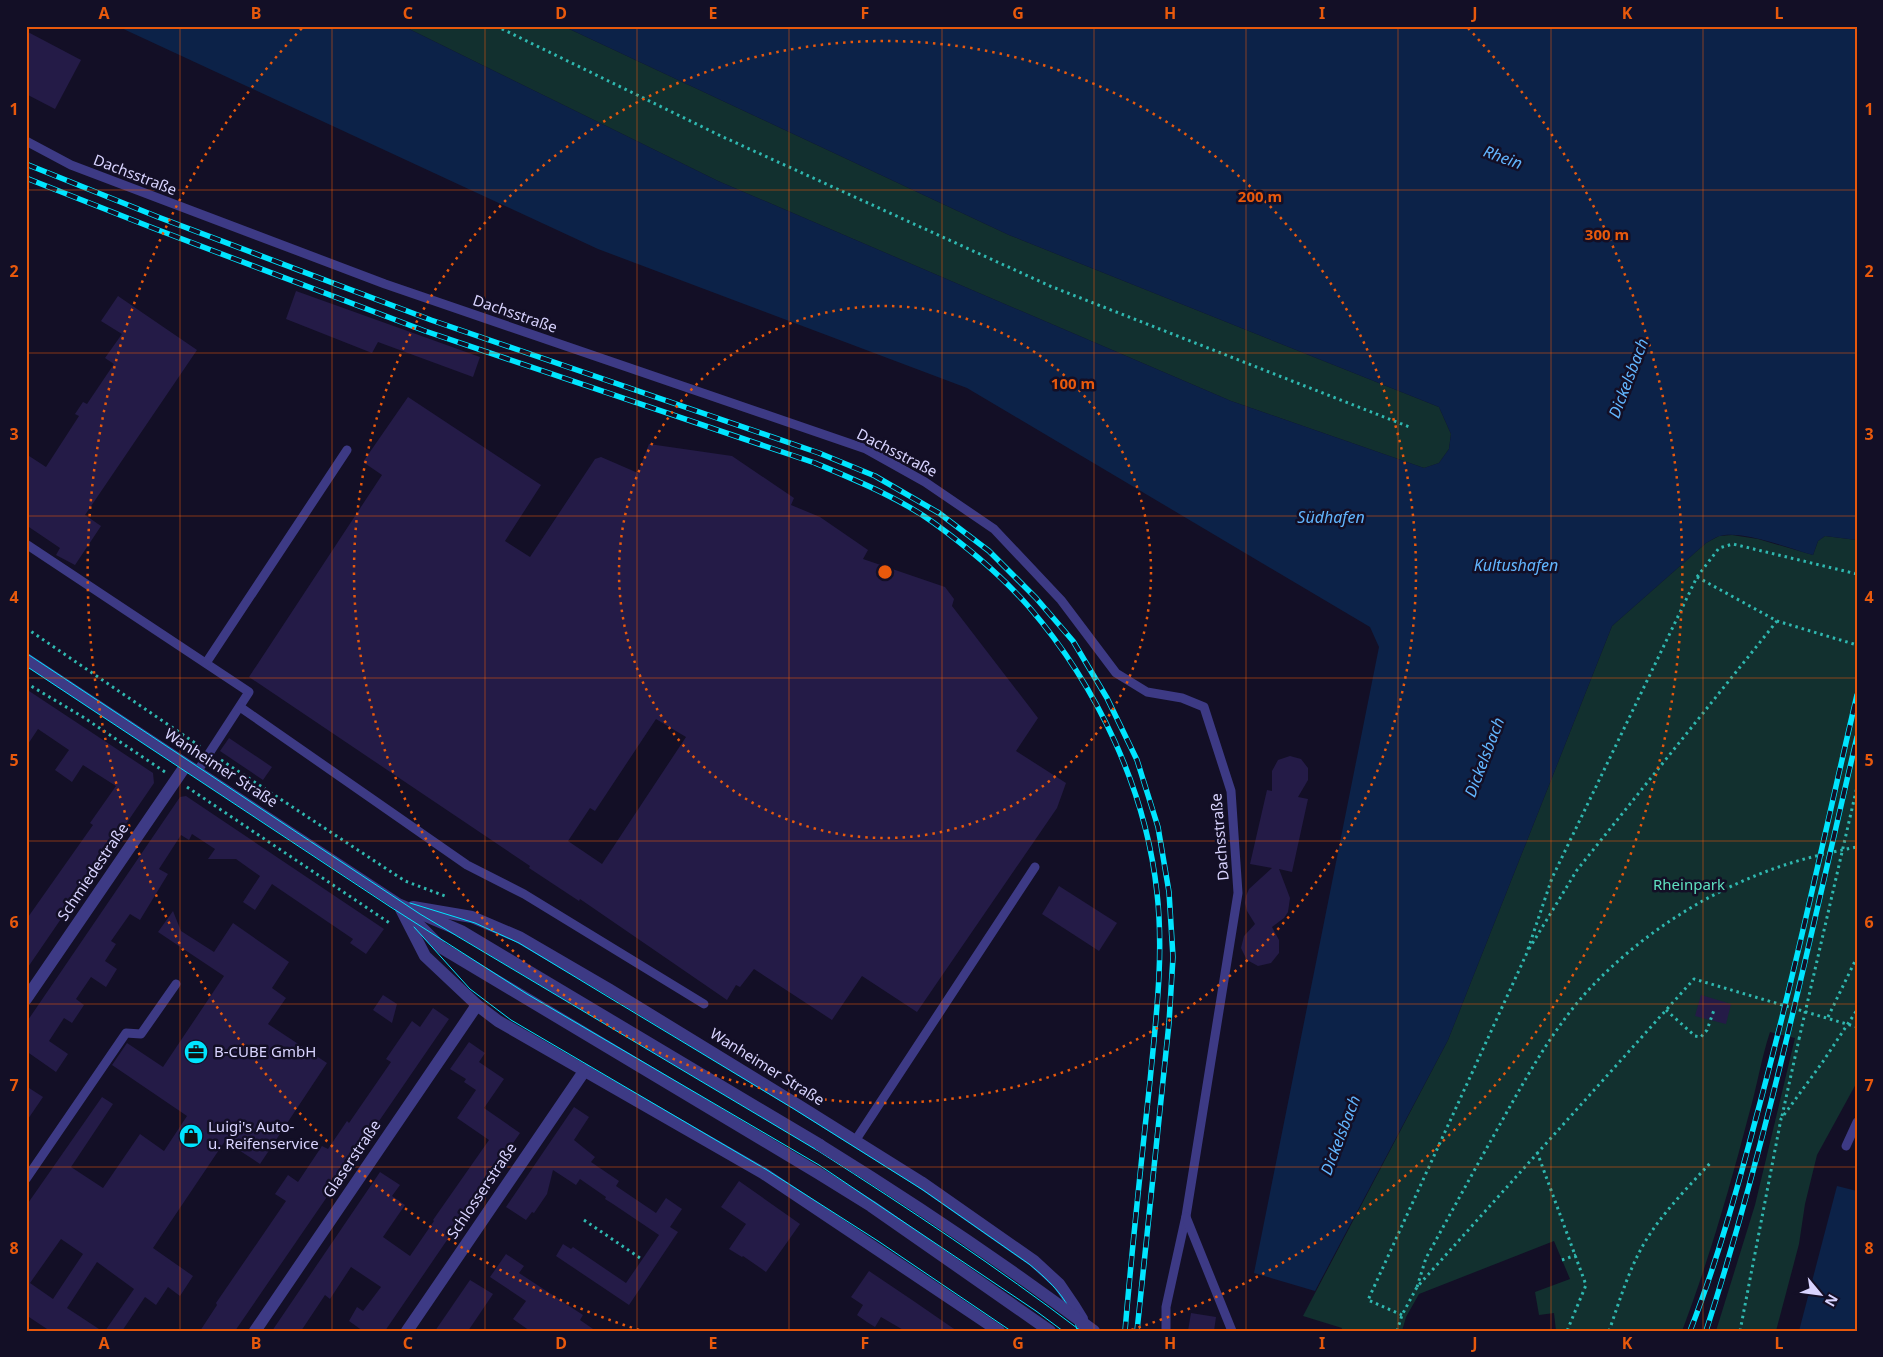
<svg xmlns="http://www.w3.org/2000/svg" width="1883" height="1357" font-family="'Noto Sans',sans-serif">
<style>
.green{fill:#12302f}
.water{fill:#0c2248}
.building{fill:#241b47;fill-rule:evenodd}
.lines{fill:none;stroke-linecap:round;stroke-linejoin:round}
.path{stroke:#2fb8b0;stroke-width:3;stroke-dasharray:2.5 4;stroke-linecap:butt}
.service{stroke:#3d3a85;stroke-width:9}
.minor{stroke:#3d3a85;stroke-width:12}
.tertiary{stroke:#3d3a85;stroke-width:12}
.tram{stroke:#00e5ff;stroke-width:1}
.rail-casing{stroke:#00e5ff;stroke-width:5.5}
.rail{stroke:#130f26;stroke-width:4;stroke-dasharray:11;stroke-linecap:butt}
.path-bridge{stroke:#2fb8b0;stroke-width:3;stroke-dasharray:2.5 4;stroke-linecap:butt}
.tertiary-bridge{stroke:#3d3a85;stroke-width:12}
.grid{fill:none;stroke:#e8590c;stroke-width:1;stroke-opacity:0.55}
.ring{fill:none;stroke:#e8590c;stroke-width:2.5;stroke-dasharray:2.5 5}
.labels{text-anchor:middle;stroke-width:5;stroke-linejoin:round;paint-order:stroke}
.street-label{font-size:15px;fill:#d9d4ff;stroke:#130f26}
.park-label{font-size:15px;fill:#5fe0c0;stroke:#130f26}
.poi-label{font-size:15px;fill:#d9d4ff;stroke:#130f26;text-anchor:start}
.water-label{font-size:16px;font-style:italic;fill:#62b6ff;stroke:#130f26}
.centre{fill:#e8590c;stroke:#130f26;stroke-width:2.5}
.ring-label{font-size:15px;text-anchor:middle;font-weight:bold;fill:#e8590c;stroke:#130f26;stroke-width:5;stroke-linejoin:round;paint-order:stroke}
.neatline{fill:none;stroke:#e8590c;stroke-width:2}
.grid-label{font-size:16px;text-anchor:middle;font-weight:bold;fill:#e8590c}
</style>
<rect width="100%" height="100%" fill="#130f26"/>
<!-- green -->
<g class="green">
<path d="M403,26h160l446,209 430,172 12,27 -2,15 -10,14 -15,5 -193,-67 -513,-220z"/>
<path d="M1732,535l26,4 55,16 5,-14 7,-5 32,4v542l-40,73 -12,49 -6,40 -23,87h-60l39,-126 40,-167 -25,-6c-9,27 -13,55 -21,82 -19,73 -40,146 -67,217h-126l-2,-18 -15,2 -4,-23 35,-13 -16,-38 -135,53 -13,23 -4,14h-61l1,-3 -39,-12 145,-276 164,-414 94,-83 13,-7z"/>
</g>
<!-- water -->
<g class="water">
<path d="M117,26h286l315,155 513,220 193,67 15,-5 10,-14 2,-15 -12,-27 -430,-172 -446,-209h1294v514l-32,-4 -7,5 -5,14c-22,-6 -71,-25 -93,-19 -5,1 -10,5 -14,7l-94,83 -164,414 -133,251 -61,-18 125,-626 -9,-20 -403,-239 -369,-139z"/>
<path d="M1837,1186l20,5v140h-58z"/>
</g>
<!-- building -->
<g class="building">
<path d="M26,31l55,29 -26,49 -29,-15z"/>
<path d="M296,291l184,66 -7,20 -95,-35 -6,11 -86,-34z"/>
<path d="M118,296l79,54 -112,165 16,11 -26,39 -19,-10 4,-7 -34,-23v-71l20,13 33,-51 -4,-2 8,-12 4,2 27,-40 -9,-6 17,-24 -21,-13z"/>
<path d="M408,397l133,88 -36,56 25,16 65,-98 6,-2 37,16 11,-29 83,12 62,42 -3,7 29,12 48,33 -5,9 82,28 9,12 -2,7 86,112 -22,33 50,32 -9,25 -140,204 -55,-36 -30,44 -78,-51 -14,18 -4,-2 -9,15 -147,-101 -1,2 -50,-33 1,-2 -281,-189 133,-202 -19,-13zM656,719l30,18 -84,127 -34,-23 22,-33 5,3z"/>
<path d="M26,689l127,84 1,10 -128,187v-50l67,-95 -3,-2 26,-37 -33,-21 -11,17 -17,-12 14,-20 -31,-21 -12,18z"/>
<path d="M229,738l43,29 -9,13 -43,-29z"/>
<path d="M1290,756l11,3 7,9v12l-10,17 10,2 -16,73 -13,-3 11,29 -2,14 -4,6 -12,9 7,13v13l-8,10 -13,3 -11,-6 -6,-12 3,-12 11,-12 -8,-13 -2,-8 1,-7 3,-7 23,-21 -22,-4 17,-74 5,1v-20l6,-11z"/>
<path d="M186,796l198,133 -18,25 -16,-11 3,-4 -81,-55 -17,26 -12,-8 17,-26 -24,-17h-28l7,-10 -23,-15 -3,6 -8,-5 -22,34 9,5 -28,46 -10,-6 -19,27 5,3 -11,17 12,8 -11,18 -15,-10 -15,22 8,6 -12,18 -8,-5 -15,23 19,13 -12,18 -30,-21v-28l154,-226z"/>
<path d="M1059,886l58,37 -18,28 -57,-37z"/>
<path d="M173,911l8,20 33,21 19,-29 56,39 -17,26 14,10 -18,26 59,39 -67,101 -35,-23 -72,107 40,28 -13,20 -12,-9 -12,18 -11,-8 -23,34h-17l29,-42 -37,-27 -30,46 35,23h-52l-24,-16v-109l76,-109 11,7 -42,63 32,21 37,-54 24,17 23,-35 -75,-51 15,-22 36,24 61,-91 -66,-44zM61,1239l22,15 -30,45 -23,-16z"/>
<path d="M383,995l14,9 -5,19 -19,-13z"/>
<path d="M1701,995l30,9 -5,20 -31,-8z"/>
<path d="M433,1008l16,11 -214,312h-35l17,-26 -1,-2 70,-102 -11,-7 13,-19 10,7 24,-36 6,3 19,-28 2,2 42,-61 -5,-3 26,-38 8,6z"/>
<path d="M469,1042l16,11 -6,9 25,17 -20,29 36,25 -135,198h-22l-14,-10 8,-14 6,4 18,-24 -30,-20 -21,32 -5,-4 -24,36h-29l108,-159 20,13 -8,11 13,9 -22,32 27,19 24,-35 -1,-1 56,-80 -32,-22 19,-28 -12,-8 2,-3 -16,-10z"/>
<path d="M26,1086l17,11 -17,25z"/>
<path d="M574,1107l15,10 -15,23 21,17 -4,5 28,19 -3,5 40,27 10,-15 16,11 -12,18 8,5 -49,73 -73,-49 7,-12 8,5 2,-2 53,36 33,-48 -46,-31 -8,-5 1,-2 -26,-18 -4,6 -23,-15 -6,24 -13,19 -2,-1 -6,8 -20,-13z"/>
<path d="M739,1181l61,43 -34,48 -23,-16 -1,1 -13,-8 17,-25 -25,-17z"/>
<path d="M506,1254l18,12 -5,7 64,42 -3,5 16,11h-66l-17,-12 13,-18 -36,-24z"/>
<path d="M869,1271l46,31 42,29h-52l-24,-14 -6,10 -8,-5 -10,-7 6,-10 -12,-8z"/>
<path d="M470,1280l23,14 -25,37h-33z"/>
<path d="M1191,1313l25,4 -2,14h-26z"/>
</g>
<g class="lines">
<!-- path -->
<g class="path">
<path d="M496,26l225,110 329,150 362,142"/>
<path d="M1697,577l80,44 80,24"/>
<path d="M26,628l175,119"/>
<path d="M26,634l3,-4"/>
<path d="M26,683l57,34 82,55"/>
<path d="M221,760l184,121 40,15"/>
<path d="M187,787l204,137"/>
<path d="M1529,949l48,-79 200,-249"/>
<path d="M1666,1010l29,26 6,1 6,-7 7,-20"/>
<path d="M1828,1017l29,-60"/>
<path d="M1782,1116l17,-77"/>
<path d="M1537,1152l49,133 -19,46"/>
<path d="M584,1220l56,38"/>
<path d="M1562,1260l14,-5"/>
<path d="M1417,1287l9,-29c26,-47 51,-93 77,-139 24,-43 48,-86 80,-123 60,-67 143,-117 229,-139 15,-4 30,-7 45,-10"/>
<path d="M1402,1315l-34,-15 158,-345 26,-77 145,-301 22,-29 14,-4 124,30"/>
<path d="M1397,1331l5,-16 15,-28 277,-308 163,48"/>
<path d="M1609,1331c12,-34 22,-70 43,-100 17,-25 40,-48 60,-70"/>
<path d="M1740,1331l41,-212 41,-56 35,-53"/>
</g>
<!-- service -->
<g class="service">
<path d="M26,141l45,24 314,119 481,165 59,33 69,47 67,71 55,73 31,19 35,6 22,9 27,84 7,102 -52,323 -20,91v24"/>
<path d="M26,544l223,148 -52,80"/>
<path d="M206,663l141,-213"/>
<path d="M240,707l227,158 57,29 180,110"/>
<path d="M855,1141l180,-274"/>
<path d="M1846,1146l11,-24"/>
<path d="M26,1179l100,-146 15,1 35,-50"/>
<path d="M1186,1217l46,114"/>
</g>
<!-- minor -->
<g class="minor">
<path d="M413,907l59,10 47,20 91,53 188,115 123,77 113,79 25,23 15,22 8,13 1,7"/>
<path d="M401,909l24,47 52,49 21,16 265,152 236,158"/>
<path d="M26,999l160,-234"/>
<path d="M255,1331l222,-326"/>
<path d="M407,1331l178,-261"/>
</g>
<!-- tertiary -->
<g class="tertiary">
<path d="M26,659l372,245 63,27 359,214"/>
<path d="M405,911l37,37 376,225 53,33 179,125"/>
</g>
<!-- tram -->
<g class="tram">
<path d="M26,653l394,261 400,238c89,57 177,115 261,179"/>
<path d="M26,666l363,240 138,88 292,171 217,146 27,20"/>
<path d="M410,903l65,20 44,20 275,166 129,81 106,74c22,18 42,37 48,66"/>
<path d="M414,927l56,62 41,31 256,150 111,71 133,90"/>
</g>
<!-- rail casing -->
<g class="rail-casing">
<g id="rail">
<path d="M26,164l132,53 273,103 388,133 56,23 64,37 50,38 47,47 37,43 34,57 30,62 21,67 11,65 4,65 -4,66 -32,308"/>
<path d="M26,178l127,50 272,103 390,132c40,17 83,34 119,60 33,24 68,53 95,84 68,79 117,182 128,286 7,62 -1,126 -7,188 -9,83 -18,167 -25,250"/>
<path d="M1690,1331c27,-69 47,-141 66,-213 38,-140 68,-282 101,-423"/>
<path d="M1706,1331c63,-195 104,-395 151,-594"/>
</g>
</g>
<!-- rail -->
<use href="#rail" class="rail"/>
<!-- path-bridge -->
<path class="path-bridge" d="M1799,1039l58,-252"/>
<!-- tertiary-bridge -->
<path class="tertiary-bridge" d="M820,1145c94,58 186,120 274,186"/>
</g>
<!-- grid -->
<path class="grid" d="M180,26v1305M332,26v1305M485,26v1305M637,26v1305M789,26v1305M942,26v1305M1094,26v1305M1246,26v1305M1398,26v1305M1551,26v1305M1703,26v1305M26,190h1831M26,353h1831M26,516h1831M26,678h1831M26,841h1831M26,1004h1831M26,1167h1831"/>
<!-- distance rings -->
<g class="ring">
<circle cx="885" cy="572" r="266"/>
<circle cx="885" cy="572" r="531"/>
<path d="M639 1330A797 797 0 0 1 302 28M1468 28A797 797 0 0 1 1131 1330"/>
</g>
<!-- icons -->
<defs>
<g id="office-disc" transform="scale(1.25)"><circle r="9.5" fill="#00e5ff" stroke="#130f26"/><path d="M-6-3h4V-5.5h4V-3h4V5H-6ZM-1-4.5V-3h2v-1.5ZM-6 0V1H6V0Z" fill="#111"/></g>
<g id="shop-disc" transform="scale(1.25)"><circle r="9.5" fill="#00e5ff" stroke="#130f26"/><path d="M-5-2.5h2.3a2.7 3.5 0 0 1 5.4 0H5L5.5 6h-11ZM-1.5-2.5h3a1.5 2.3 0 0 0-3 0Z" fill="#111"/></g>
</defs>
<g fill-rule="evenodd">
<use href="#office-disc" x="196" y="1052"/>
<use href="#shop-disc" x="191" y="1136"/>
</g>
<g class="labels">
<!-- street labels -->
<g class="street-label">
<text transform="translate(135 175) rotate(21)" y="5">Dachsstraße</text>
<text transform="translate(515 314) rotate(19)" y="5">Dachsstraße</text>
<text transform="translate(897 453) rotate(27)" y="5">Dachsstraße</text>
<text transform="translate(221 768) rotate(33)" y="5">Wanheimer Straße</text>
<text transform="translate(1220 837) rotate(-95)" y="5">Dachsstraße</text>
<text transform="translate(93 872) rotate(-56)" y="5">Schmiedestraße</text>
<text transform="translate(767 1067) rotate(32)" y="5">Wanheimer Straße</text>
<text transform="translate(352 1159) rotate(-56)" y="5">Glaserstraße</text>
<text transform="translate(482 1191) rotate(-56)" y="5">Schlosserstraße</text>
</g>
<!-- park labels -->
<g class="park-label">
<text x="1689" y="890">Rheinpark</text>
</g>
<!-- poi labels -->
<g class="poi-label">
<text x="214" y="1057">B-CUBE GmbH</text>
<text x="208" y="1132">Luigi's Auto-<tspan x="208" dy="17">u. Reifenservice</tspan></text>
</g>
<!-- water labels -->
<g class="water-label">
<text transform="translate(1503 157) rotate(20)" y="6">Rhein</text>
<text transform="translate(1628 378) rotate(-69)" y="6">Dickelsbach</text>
<text x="1331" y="523">Südhafen</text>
<text x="1516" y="571">Kultushafen</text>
<text transform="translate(1484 757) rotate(-69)" y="6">Dickelsbach</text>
<text transform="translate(1340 1135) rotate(-69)" y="6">Dickelsbach</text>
</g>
</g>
<circle cx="885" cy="572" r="8" class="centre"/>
<g class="ring-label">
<text x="1260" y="202">200 m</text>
<text x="1607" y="240">300 m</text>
<text x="1073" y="389">100 m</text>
</g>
<!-- border -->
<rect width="1883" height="1357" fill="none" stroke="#130f26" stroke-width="55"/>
<!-- north arrow -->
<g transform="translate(1820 1294) rotate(119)" stroke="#130f26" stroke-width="4" paint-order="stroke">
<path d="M0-4L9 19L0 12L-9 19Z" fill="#d9d4ff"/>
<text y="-8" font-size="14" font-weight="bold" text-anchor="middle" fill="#d9d4ff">N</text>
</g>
<rect x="28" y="28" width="1828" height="1302" class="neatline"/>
<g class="grid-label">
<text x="104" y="19">A</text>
<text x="256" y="19">B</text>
<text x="408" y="19">C</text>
<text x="561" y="19">D</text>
<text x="713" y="19">E</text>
<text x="865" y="19">F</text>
<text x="1018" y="19">G</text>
<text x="1170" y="19">H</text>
<text x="1322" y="19">I</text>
<text x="1475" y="19">J</text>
<text x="1627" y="19">K</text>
<text x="1779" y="19">L</text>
<text x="14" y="115">1</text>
<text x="1869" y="115">1</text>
<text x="14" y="277">2</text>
<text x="1869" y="277">2</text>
<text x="14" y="440">3</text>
<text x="1869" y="440">3</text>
<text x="14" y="603">4</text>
<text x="1869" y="603">4</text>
<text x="14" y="766">5</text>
<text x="1869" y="766">5</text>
<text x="14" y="928">6</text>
<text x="1869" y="928">6</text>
<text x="14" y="1091">7</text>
<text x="1869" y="1091">7</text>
<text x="14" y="1254">8</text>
<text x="1869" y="1254">8</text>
<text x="104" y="1349">A</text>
<text x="256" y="1349">B</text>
<text x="408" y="1349">C</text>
<text x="561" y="1349">D</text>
<text x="713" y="1349">E</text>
<text x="865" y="1349">F</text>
<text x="1018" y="1349">G</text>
<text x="1170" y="1349">H</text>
<text x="1322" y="1349">I</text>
<text x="1475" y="1349">J</text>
<text x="1627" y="1349">K</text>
<text x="1779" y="1349">L</text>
</g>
</svg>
